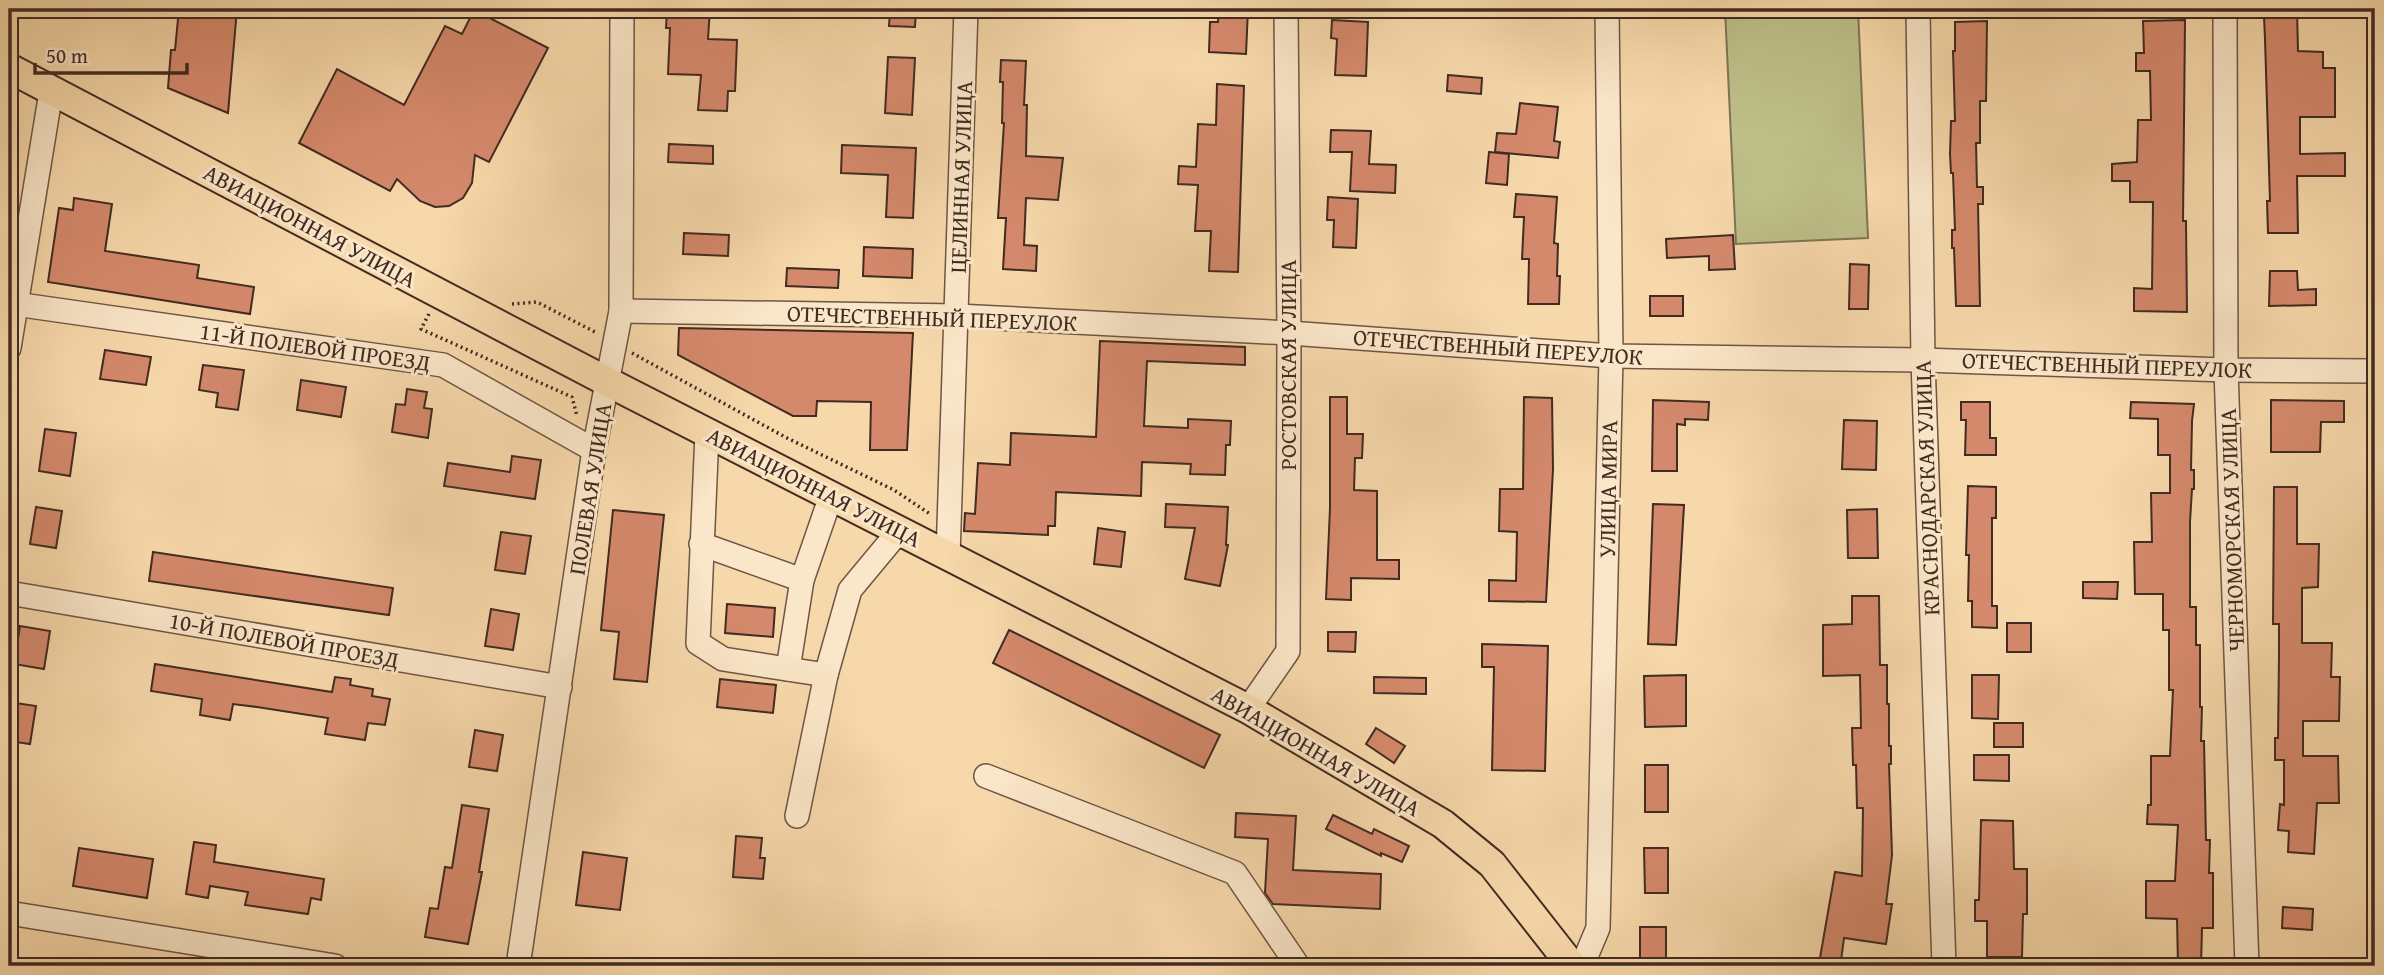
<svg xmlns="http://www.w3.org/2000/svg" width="2384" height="975" font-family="'Gentium Book Plus',serif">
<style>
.green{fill:#bdbe88;stroke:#7f7455;stroke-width:2}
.building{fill:#d5896c;stroke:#412b22;stroke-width:2}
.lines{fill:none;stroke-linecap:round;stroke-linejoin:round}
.minor-casing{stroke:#6e5644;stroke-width:26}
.major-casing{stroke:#412b22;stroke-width:32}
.path{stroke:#412b22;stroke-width:3.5;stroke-dasharray:2 3.5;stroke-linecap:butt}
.minor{stroke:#fae6c8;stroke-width:23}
.major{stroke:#f7d8aa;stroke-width:28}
.labels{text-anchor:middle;stroke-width:6;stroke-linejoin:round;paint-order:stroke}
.street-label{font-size:23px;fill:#412b22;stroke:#fae6c8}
</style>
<rect width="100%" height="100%" fill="#f7d8aa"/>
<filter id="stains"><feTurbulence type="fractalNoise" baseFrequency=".00286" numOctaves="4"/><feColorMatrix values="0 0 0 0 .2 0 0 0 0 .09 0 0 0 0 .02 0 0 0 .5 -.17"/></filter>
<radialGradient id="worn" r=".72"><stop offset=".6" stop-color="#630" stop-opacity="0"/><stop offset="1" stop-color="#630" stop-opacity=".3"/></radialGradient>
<!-- green -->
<path class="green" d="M1725,9h133l10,229 -132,6z"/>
<!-- building -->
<g class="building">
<path d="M179,9h58l-9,104 -60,-25 3,-38h4z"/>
<path d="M667,9h43l-2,30 29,1 -2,51h-7l-1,20 -29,-1 3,-35 -33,-1 2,-46h-4z"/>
<path d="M890,9l26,1 -1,17 -26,-1z"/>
<path d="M1219,9h29l-2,45 -37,-2 1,-30h8z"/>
<path d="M2267,9h30l1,42 25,1v16h12v49h-35v37l45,-1v23h-48l1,57h-30l-1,-32h3l-5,-162 -1,-23h3z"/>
<path d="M474,10l74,38 -59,114 -14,-7 -3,28 -9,15 -14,8 -14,1 -15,-6 -23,-22 -7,12 -91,-48 38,-74 67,36 41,-79 17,8z"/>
<path d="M1332,20l36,2 -2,54 -31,-1 2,-36 -6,-1z"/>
<path d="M2185,20l-2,201h3l1,91 -53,-1v-23l18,1 1,-87h-23v-21h-18v-17l25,-2 1,-42h13l-1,-49h-14v-18h8l-1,-32z"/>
<path d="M1987,21l-1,80h-6v42h-4l1,44h6v17h-5l2,102h-24l-2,-58h-2v-18h3l-2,-57h-2l-1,-19 1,-33h4l-2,-70h2v-29z"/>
<path d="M888,57l27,1 -3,57 -27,-2z"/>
<path d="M1001,60l25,1 -2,44h3l-1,51 37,2 -5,42 -32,-2 -2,47 13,1 -1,25 -33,-2 3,-51h-8l6,-95h-2l1,-41h-3z"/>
<path d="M1448,75l34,3 -1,16 -34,-3z"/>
<path d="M1217,84l27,2 -6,186 -29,-1 2,-40h-16l3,-46 -20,-1 1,-18 17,1 2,-43 18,1z"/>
<path d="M1520,103l38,4 -4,34 6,1 -2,16 -63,-6 2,-19 19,1z"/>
<path d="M1331,130l40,1 -2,33 27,1 -1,28 -45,-2 2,-39h-22z"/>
<path d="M669,144l44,2v18l-45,-2z"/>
<path d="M842,145l74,3 -3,70 -27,-1 2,-42 -47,-2z"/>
<path d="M1489,152l20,2 -2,31 -21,-2z"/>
<path d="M1516,194l41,3 -3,46 4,1 -1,32h3l-1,28h-31l1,-45h-7l2,-42h-10z"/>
<path d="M1328,197l30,2 -2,49 -23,-1 1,-27h-7z"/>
<path d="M74,198l38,6 -7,47 94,14 -2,13 57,9 -4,27 -202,-32 11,-74 14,2z"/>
<path d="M684,233l45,2 -1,21 -45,-2z"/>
<path d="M1733,235l2,34 -26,1v-14l-42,2 -1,-19z"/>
<path d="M864,247l49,2 -1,29 -49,-2z"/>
<path d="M1850,264l19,1 -1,44h-19z"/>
<path d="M787,268l52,2 -1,18 -52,-2z"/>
<path d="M2270,271h27l1,19 18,-1v16l-47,1z"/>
<rect x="1650" y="296" width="33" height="20"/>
<path d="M679,328l234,5 -6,117h-37l1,-48 -54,-1 -1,15h-23l-115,-61z"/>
<path d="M1100,341l145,6v18l-98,-4 -3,65 44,2v-9l43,2 -1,24h-4l-1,30 -35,-1 1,-10 -49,-2 -1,34 -85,-4 -1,34h-7v9l-84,-4 1,-18 10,1 3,-51 32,2 1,-32 85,4z"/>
<path d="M105,350l46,7 -5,28 -46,-6z"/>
<path d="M203,365l41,5 -6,40 -22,-3 2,-14 -19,-3z"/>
<path d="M301,380l45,7 -5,30 -44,-7z"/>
<path d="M407,389l20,3 -3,16 8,1 -4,29 -36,-6 4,-28 9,1z"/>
<path d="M1330,397h17v37h16l-1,24h-7l-1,32 23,1v69h22v19l-48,-1v22l-25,-1 4,-91z"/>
<path d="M1524,397l28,1 1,71 -7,133 -57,-1v-21l27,1 1,-49 -18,-1 1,-42h23z"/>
<path d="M1653,400l56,2 -1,18 -23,-1v6l-8,-1v47h-25z"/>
<path d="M2271,400l73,1v21h-23l-1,30h-49z"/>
<path d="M1961,402h29v36h6v17h-31l1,-35h-5z"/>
<path d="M2131,402l63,2 -2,17 -1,49h3v19h-2l-2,33v85h6v38h4v62h2l-1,34h3l2,99h4l-1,33h4v55h-11l-1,38h-23l-1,-47 -31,-1v-37h29l3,-56 -31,-1 1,-19h3v-49h19l3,-66h-4v-60h-6v-36h-28l-1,-52h18l-1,-49h19v-38h-12v-36l-28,-1z"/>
<path d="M1844,420l33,1 -1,49 -34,-1z"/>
<path d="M45,429l31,4 -6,43 -31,-5z"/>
<path d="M512,456l29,4 -6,39 -91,-13 4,-23 62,9z"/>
<path d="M1968,486l28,1v31h-4v88h5v22l-25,-1v-26h-4l1,-46h-3z"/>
<path d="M2274,487h23v57h22l-1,43 -16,1v55h30l-1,34h9l-1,44h-36v35h35l1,47h-22l-3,51 -26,-2 1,-21 -11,-1 2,-26 4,1v-45h-9v-22h3l1,-82v-32h-6z"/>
<path d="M1166,504l62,3 -2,38h2l-8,41 -35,-7 10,-51 -30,-1z"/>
<path d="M1653,504l31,1 -8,140 -28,-1z"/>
<path d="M36,507l26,4 -6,37 -26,-4z"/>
<path d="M1877,509l1,49h-30l-1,-48z"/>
<path d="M613,510l51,5 -17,167 -33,-3 5,-47 -18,-2z"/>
<path d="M1098,528l27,4 -4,35 -27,-3z"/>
<path d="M501,532l30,4 -6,38 -30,-4z"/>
<path d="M153,552l240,36 -4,27 -240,-34z"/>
<path d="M2083,582h35l-1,17 -34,-1z"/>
<path d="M1852,596h27l1,69h7v39h2v42h2v18h-2l3,91 -6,49h6l-6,40 -42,-6 -3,23 -21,-3 15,-86 27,4 1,-68h-6l-1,-43h-3l-1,-37h9l-1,-53 -37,1v-51l29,-1z"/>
<path d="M727,604l48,4 -2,29 -48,-4z"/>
<path d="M491,609l28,5 -6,36 -28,-4z"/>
<rect x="2007" y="623" width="24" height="29"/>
<path d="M20,626l30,5 -6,38 -30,-5z"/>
<path d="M1009,630l211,105 -16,33 -211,-105z"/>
<path d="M1328,632h28l-1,20 -27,-1z"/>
<path d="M1482,644l66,2 -3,125 -53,-1 2,-103h-12z"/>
<path d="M155,664l177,28 3,-15 16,2 -1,6 23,4 -1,7 18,3 -5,26 -17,-2 -3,17 -40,-6 3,-16 -71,-11 -24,-3 -3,16 -30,-5 2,-16 -51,-8z"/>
<path d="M1686,675v51l-41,1 -1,-51z"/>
<path d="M1972,675h27l-1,44 -26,-1z"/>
<path d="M1374,677l52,1v16l-52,-1z"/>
<path d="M720,679l56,6 -3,28 -56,-6z"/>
<path d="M9,702l27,4 -6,38 -21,-3z"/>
<rect x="1994" y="723" width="29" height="24"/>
<path d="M1376,728l29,18 -11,17 -28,-19z"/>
<path d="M475,730l28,5 -6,36 -28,-4z"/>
<path d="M1974,755h35v26l-35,-1z"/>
<rect x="1645" y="765" width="23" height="47"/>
<path d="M462,805l27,4 -10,63h3l-14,72 -43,-7 5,-29 8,1 7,-42 7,1z"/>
<path d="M1236,813l60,3 -3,54 88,4 -1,35 -107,-5 -8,-11 3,-54 -33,-2z"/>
<path d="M1333,815l39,19 2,-5 35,17 -7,16 -21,-9v3l-55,-27z"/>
<path d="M1981,820l32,1 1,48h13v45h-4l-1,43h-35v-36h-12v-21h4z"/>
<path d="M736,836l26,2 -2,20h5l-2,21 -30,-2z"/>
<path d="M194,842l22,3 -2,17 110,17 -3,21 -10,-2 -3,16 -63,-9 3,-13 -38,-6 -2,12 -22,-4z"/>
<path d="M79,848l74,11 -6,39 -74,-12z"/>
<path d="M1644,848h24v45h-23z"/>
<path d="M583,852l44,6 -7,52 -44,-5z"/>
<path d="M2283,907l30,2 -1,21 -30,-2z"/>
<rect x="1640" y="927" width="26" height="39"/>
</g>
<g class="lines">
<!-- minor casing -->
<g class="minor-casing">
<g id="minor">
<path d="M1918,9l5,351 21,606"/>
<path d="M2225,9l1,361 21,596"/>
<path d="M15,304l428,61 151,85"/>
<path d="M621,311l336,5 332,17 322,23 312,4 303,10 149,1"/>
<path d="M9,348l42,-256"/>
<path d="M707,433l-9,210 25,16 103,16"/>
<path d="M701,544l101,36"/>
<path d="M948,556l18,-547"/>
<path d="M9,593l551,94"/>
<path d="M788,669l14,-89 29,-84"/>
<path d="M1248,709l40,-58 1,-318 -3,-324"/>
<path d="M986,776l249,97 63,93"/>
<path d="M797,816l29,-141 24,-85 49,-59"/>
<path d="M9,913l326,53"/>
<path d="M518,966l76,-516 27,-139 1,-302"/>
<path d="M1582,966l16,-38 13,-572 -4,-347"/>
</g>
</g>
<!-- major casing -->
<g class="major-casing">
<path id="major" d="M9,68l599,314 640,327 195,115 49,40 80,102"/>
</g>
<!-- path -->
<g class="path">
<path d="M512,304l25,-2 58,30"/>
<path d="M429,314l-8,15 151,68 5,19"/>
<path d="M632,353l153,84 109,53 36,24"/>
</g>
<!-- minor -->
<use href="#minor" class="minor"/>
<!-- major -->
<use href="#major" class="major"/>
</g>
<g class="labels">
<!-- street labels -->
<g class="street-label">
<text transform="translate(961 177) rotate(-88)" y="8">ЦЕЛИННАЯ УЛИЦА</text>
<text transform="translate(310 226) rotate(28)" y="8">АВИАЦИОННАЯ УЛИЦА</text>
<text transform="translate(932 318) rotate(2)" y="8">ОТЕЧЕСТВЕННЫЙ ПЕРЕУЛОК</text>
<text transform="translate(315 347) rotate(8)" y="8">11-Й ПОЛЕВОЙ ПРОЕЗД</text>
<text transform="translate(1498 347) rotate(4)" y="8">ОТЕЧЕСТВЕННЫЙ ПЕРЕУЛОК</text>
<text transform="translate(1288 365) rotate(-90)" y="8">РОСТОВСКАЯ УЛИЦА</text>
<text transform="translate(2107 365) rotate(2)" y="8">ОТЕЧЕСТВЕННЫЙ ПЕРЕУЛОК</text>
<text transform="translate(814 487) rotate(27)" y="8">АВИАЦИОННАЯ УЛИЦА</text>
<text transform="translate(1927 488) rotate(-92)" y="8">КРАСНОДАРСКАЯ УЛИЦА</text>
<text transform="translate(590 489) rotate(-81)" y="8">ПОЛЕВАЯ УЛИЦА</text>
<text transform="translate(1608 489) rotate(-89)" y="8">УЛИЦА МИРА</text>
<text transform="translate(2232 530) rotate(-92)" y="8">ЧЕРНОМОРСКАЯ УЛИЦА</text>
<text transform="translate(284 640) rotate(10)" y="8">10-Й ПОЛЕВОЙ ПРОЕЗД</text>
<text transform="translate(1316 751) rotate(30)" y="8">АВИАЦИОННАЯ УЛИЦА</text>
</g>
</g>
<!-- margin -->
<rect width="2384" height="975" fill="none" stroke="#f7d8aa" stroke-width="35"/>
<rect x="10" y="10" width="2363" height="954" fill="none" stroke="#412b22" stroke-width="3.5"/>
<rect x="18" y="18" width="2349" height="940" fill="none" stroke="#412b22" stroke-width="2"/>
<!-- scale -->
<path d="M35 63v10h152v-10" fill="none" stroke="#412b22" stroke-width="3.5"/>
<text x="46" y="63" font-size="21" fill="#412b22" stroke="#fae6c8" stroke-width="5" paint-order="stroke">50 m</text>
<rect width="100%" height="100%" filter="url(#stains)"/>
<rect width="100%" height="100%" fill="url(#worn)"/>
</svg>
